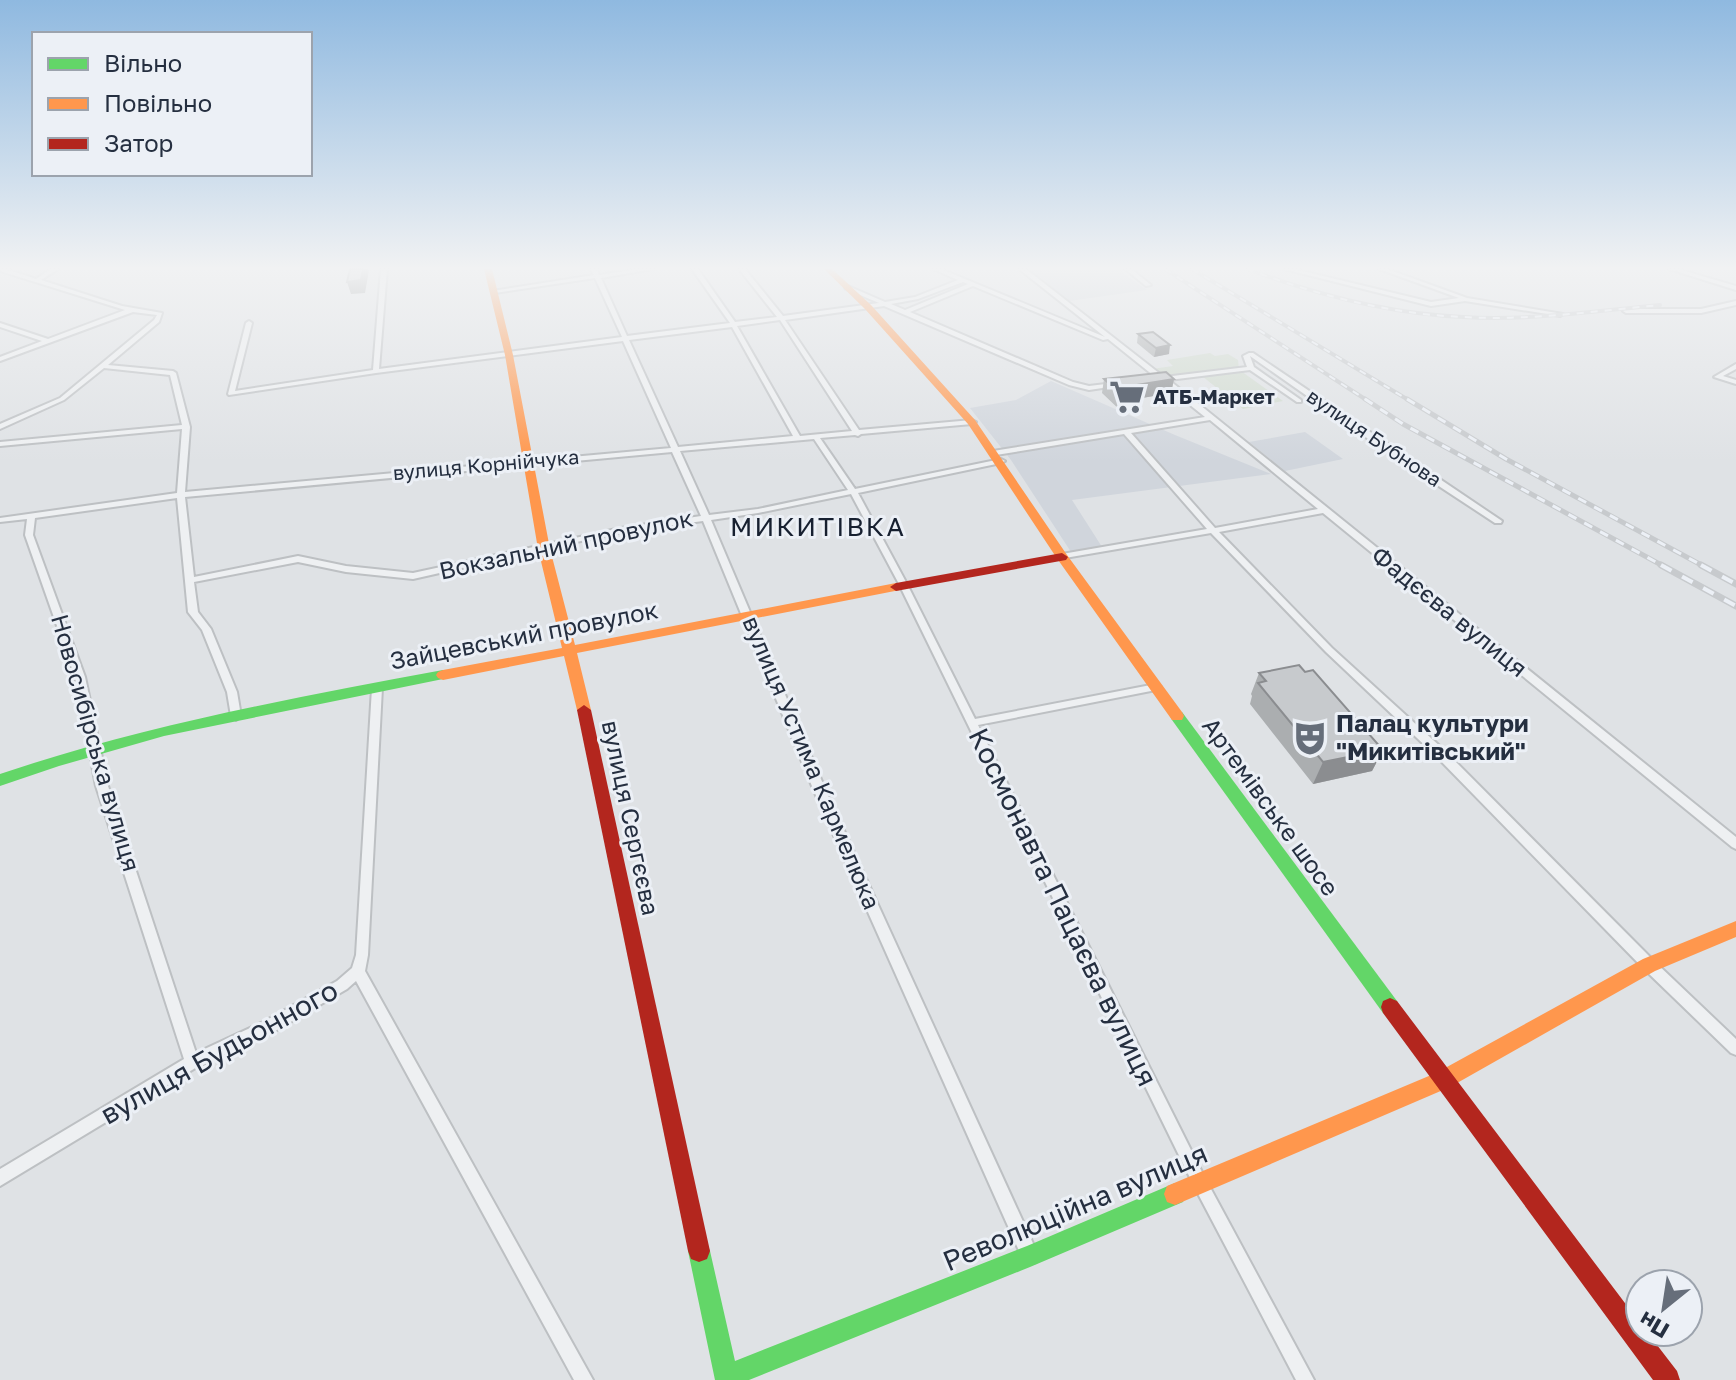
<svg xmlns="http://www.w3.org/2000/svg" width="1736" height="1380" font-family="'Golos Text',sans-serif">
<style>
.built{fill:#d0d5dc}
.green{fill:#d0dacf}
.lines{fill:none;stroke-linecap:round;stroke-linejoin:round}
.street-casing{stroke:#bdc0c3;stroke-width:4}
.street{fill:#eef0f2;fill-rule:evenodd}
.fast{fill:#63d668;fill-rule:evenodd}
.slow{fill:#ff974d;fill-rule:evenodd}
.jam{fill:#b3261e;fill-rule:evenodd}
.rail-far2-casing{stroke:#c7cacd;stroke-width:4}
.rail-far1-casing{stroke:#c7cacd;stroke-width:5}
.rail-casing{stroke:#c7cacd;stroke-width:7}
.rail-far2{stroke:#ecf0f6;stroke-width:2;stroke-dasharray:7;stroke-linecap:butt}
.rail-far1{stroke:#ecf0f6;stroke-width:3;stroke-dasharray:9;stroke-linecap:butt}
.rail{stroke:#ecf0f6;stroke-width:4;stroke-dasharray:12;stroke-linecap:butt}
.wall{fill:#abaeb0}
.shaded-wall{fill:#8b8d90}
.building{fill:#c7cacd;stroke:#8b8d90;stroke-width:2}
.labels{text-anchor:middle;stroke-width:6;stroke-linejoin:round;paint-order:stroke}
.far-poi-label{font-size:20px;font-weight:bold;fill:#252f40;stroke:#ecf0f6;text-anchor:start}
.far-street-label{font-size:20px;fill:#252f40;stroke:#ecf0f6}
.street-label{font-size:24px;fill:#252f40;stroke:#ecf0f6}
.poi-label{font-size:24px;font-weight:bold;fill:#252f40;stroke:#ecf0f6;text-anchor:start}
.neighbourhood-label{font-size:26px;letter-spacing:2px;fill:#172030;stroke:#ecf0f6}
.near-street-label{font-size:28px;fill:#252f40;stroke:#ecf0f6}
</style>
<rect width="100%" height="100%" fill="#dfe2e5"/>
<!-- built -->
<g class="built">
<path d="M1030,269h87l30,21 -78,11z"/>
<path d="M1051,381l124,54 96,39 -199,26 32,50 -31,5 -62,-95 -41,-52 46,-8z"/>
<path d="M1305,432l38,27 -58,12 -36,-29z"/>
</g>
<!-- green -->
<g class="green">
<path d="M1210,353l5,3 13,-2 10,6 1,9 -76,10 -11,-10 21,-3 -6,-6z"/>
<path d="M1241,371l42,30 -40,8 -41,-33z"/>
</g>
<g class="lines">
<!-- street casing -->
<g class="street-casing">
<g id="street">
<path d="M0,269h6l30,10 15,-10h7l-17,11 81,26 40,7 -3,9 -51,43 65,6 3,2 14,54 -5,65 486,-44 -48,-107 -247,32 -147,22 -1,-1 18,-71 3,-2 3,2 -17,68 138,-21 8,-101h6l-8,100 243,-32 -27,-59 -100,15 -3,-2 102,-16 -3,-6h6l2,6 39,-6h15l-52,9 26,58 103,-13 -38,-54h6l37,53 42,-5 -38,-48h6l38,47 96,-13 -33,-14 -1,-1 3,-2 37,16 30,-5 43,-17 -25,-11h8l164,68 -86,-68h7l138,108 83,-10 -4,-11 6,-3h4l249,168 -1,2h-6l-108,-71 -137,-96 4,11 47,33v2h-4l-47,-32 -81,10 567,457v12l-4,-2 -409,-334 -104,19 113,116 111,101 211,212 82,78v16l-5,-2 -87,-84 -209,-214 -109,-103 -115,-119 -152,26 -1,-2 4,-3 145,-25 -83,-95 -128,21h-3v-4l212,-34 -97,-78 -5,1 -130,-54 -63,26 163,70 16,4 25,-3 2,1v2l-27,4 -20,-5 -185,-79 -99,14 74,110 113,-10 4,2 -4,2 -111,10 -3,2 -3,-1 -35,3 35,51 146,-30 4,2 -4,2 -143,30 49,91 68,135 181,-35 5,3 -5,3 -178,35 227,453 109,202h-18l-101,-192 -296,-604 -48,-90 -93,19 -47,7 115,271 210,459 2,6 -2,6 -6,2 -6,-2 -210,-471 -111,-270 -82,11 -208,47 -67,-7 -48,-10 -104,20 4,30 13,17 26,63 4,24 -5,4 -5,-4 -4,-24 -25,-62 -14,-18 -11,-114 -142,20 -2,17 52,142 23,109 88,267 69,-32 72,-40 15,-13 4,-13 16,-267 1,-2h8l1,2 -14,267 -3,16 228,409h-19l-218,-399 -9,8 -72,42 -78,36 -197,119v-17l184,-110 -88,-273 -21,-109 -50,-142 2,-16 -27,3v-4l177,-25 5,-64 -182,17v-4l182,-17 -12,-50 -66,-7 -40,32 -64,29v-5l60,-26 94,-78 3,-5 -24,-3 -133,49v-4l42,-16 -42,-14v-4l48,16 77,-29 -125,-39zM963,282l5,2 -63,26 -14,-6 27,-5zM780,320l72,111 -52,5 -63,-110zM732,327l61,109 -115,11 -49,-107zM1210,420l108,89 -103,19 -84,-95zM814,439l34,51 -90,19 -49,6 -29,-64zM672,452l29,64 -80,12 -208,45 -67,-7 -48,-10 -104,21 -9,-80z"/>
<path d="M1125,269h6l20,16 -5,1z"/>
<path d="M1284,269h10l137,33 28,-4 -80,-29h8l80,29 96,16 -3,2 -95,-15 -34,5z"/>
<path d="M1669,269h9l58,17v4z"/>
<path d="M1736,301v4l-35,8h-75l-3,-2 3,-2h75z"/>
<path d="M1736,364v5l-13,7 13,4v4l-22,-7z"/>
</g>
</g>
<!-- street -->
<use href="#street" class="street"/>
<!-- fast -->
<g class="fast">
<path d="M443,670l5,2 2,3 -2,3 -284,58 -105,30 -59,20v-12c145,-49 293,-76 443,-104z"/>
<path d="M1177,711l5,1 215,289 2,6 -2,6 -7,3 -7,-3 -211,-293 -2,-4 2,-4z"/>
<path d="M1175,1183l8,3 3,8 -3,8 -153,65 -281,113h-34l-27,-129 3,-8 8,-3 8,3 3,8 25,110 292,-115z"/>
</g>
<!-- slow -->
<g class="slow">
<path d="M484,269h8l21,86 37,194 25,96 321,-62 4,1 2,3 -2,3 -323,63 14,57 -7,5 -7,-5 -13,-54 -121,24 -5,-2 -2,-3 2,-3 5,-2 119,-22 -24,-99 -33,-194z"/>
<path d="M824,269h8l39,36 104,115 92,135 115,157 2,4 -2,4h-10l-116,-163 -88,-133 -103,-115z"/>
<path d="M1736,921v16l-81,34 -205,116 -275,118 -8,-3 -3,-8 3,-8 269,-113 207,-114z"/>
</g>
<!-- jam -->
<g class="jam">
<path d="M1062,553l6,4 -2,3 -170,31 -6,-4 6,-4z"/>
<path d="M584,705l7,5 119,541 -3,8 -8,3 -8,-3 -3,-8 -111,-541z"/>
<path d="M1390,998l7,3 243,322v9h7l30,39 3,9h-27l-270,-367 -2,-6 2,-6z"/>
</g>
<!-- rail-far2 casing -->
<g class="rail-far2-casing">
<g id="rail-far2">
<path d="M1165,269l203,132"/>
<path d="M1192,269l218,132"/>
<path d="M1247,269c70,26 141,45 216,48 66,4 132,-6 197,-12"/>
</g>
</g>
<!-- rail-far1 casing -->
<g class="rail-far1-casing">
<g id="rail-far1">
<path d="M1365,399l38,25 262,143"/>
<path d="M1407,399l99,60 199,108"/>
</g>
</g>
<!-- rail casing -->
<g class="rail-casing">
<g id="rail">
<path d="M1661,565l75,41"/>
<path d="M1701,565l35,19"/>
</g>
</g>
<!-- rail-far2 -->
<use href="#rail-far2" class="rail-far2"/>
<!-- rail-far1 -->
<use href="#rail-far1" class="rail-far1"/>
<!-- rail -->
<use href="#rail" class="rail"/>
</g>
<!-- wall -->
<g class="wall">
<path d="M1138,334l31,20 -15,3 -17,-14z"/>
<path d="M1104,379h70l-3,14 -29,5 -2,12 -18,2 -20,-19z"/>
<path d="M1259,673l124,77 -11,21 -59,13 -63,-80 2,-8 -1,-2z"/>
</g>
<!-- shaded-wall -->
<g class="shaded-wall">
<path d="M363,269h5l1,1 -4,23 -14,1 -4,-12z"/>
<path d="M1170,345l-1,9 -15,3 2,-9z"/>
<path d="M1174,379l-3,14 -29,5 -2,12 -18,2 3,-14 6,-12z"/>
<path d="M1383,750l-11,21 -59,13 10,-22z"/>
</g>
<!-- building -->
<g class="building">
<path d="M350,269h13l-2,11 -14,2z"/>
<path d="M1153,332l17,13 -14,3 -18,-14z"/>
<path d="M1166,372l8,7 -43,7 11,10 -17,2 -21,-19z"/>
<path d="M1299,665l6,7 8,-2 70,80 -60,12 -65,-79 8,-2 -7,-8z"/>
</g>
<!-- sky -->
<linearGradient id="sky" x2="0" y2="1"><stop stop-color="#8fb9e0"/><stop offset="0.58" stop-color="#f1f2f3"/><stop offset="1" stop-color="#f1f2f3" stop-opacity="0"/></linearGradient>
<rect width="1736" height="462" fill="url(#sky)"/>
<!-- icons -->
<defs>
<g id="supermarket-bare" transform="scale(2.76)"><path d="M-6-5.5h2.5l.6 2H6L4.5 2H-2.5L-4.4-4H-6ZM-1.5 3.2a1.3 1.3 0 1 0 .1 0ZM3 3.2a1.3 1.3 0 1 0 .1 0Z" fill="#666e7a" stroke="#ecf0f6" stroke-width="2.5" paint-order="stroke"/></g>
<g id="theatre-bare" transform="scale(2.76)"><path d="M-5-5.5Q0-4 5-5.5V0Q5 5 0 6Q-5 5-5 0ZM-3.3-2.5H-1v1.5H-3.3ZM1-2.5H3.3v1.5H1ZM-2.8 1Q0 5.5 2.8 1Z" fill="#666e7a" stroke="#ecf0f6" stroke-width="2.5" paint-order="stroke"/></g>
</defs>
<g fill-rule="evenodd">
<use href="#supermarket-bare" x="1127" y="397"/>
<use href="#theatre-bare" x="1310" y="738"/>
</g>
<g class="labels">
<!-- far-poi labels -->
<g class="far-poi-label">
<text x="1153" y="404">АТБ-Маркет</text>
</g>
<!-- far-street labels -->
<g class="far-street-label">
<text transform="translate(1374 438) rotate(34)" y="7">вулиця Бубнова</text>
<text transform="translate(486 465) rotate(-5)" y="7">вулиця Корнійчука</text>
</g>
<!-- street labels -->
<g class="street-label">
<text transform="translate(566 545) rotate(-12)" y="8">Вокзальний провулок</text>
<text transform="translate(1449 612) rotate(39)" y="8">Фадєєва вулиця</text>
<text transform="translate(524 636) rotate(-11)" y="8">Зайцевський провулок</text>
<text transform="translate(95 743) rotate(74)" y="8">Новосибірська вулиця</text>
<text transform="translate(811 763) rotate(67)" y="8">вулиця Устима Кармелюка</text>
<text transform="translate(1270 807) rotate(54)" y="8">Артемівське шосе</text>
<text transform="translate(630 818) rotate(78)" y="8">вулиця Сергєєва</text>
</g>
<!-- poi labels -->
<g class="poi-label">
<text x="1336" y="732">Палац культури<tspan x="1336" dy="28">"Микитівський"</tspan></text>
</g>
<!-- neighbourhood labels -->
<g class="neighbourhood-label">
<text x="818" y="536">МИКИТІВКА</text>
</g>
<!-- near-street labels -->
<g class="near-street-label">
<text transform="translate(1063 907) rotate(64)" y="10">Космонавта Пацаєва вулиця</text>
<text transform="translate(219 1052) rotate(-29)" y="10">вулиця Будьонного</text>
<text transform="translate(1075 1207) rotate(-23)" y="10">Революційна вулиця</text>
</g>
</g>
<!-- legend -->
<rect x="32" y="32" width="280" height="144" fill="#ecf0f6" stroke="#9ca3ad" stroke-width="2"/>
<rect x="48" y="58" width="40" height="12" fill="#63d668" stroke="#9ca3ad" stroke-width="2"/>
<text x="104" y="72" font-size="24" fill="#252f40">Вільно</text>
<rect x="48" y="98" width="40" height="12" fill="#ff974d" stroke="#9ca3ad" stroke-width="2"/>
<text x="104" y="112" font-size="24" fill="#252f40">Повільно</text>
<rect x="48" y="138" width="40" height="12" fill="#b3261e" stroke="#9ca3ad" stroke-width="2"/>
<text x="104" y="152" font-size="24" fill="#252f40">Затор</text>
<!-- north arrow -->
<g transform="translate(1664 1308) rotate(210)"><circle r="38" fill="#ecf0f6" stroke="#9ca3ad" stroke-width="2"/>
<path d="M0-6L14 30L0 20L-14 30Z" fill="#666e7a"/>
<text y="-12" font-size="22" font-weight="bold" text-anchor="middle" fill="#252f40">Пн</text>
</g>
</svg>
